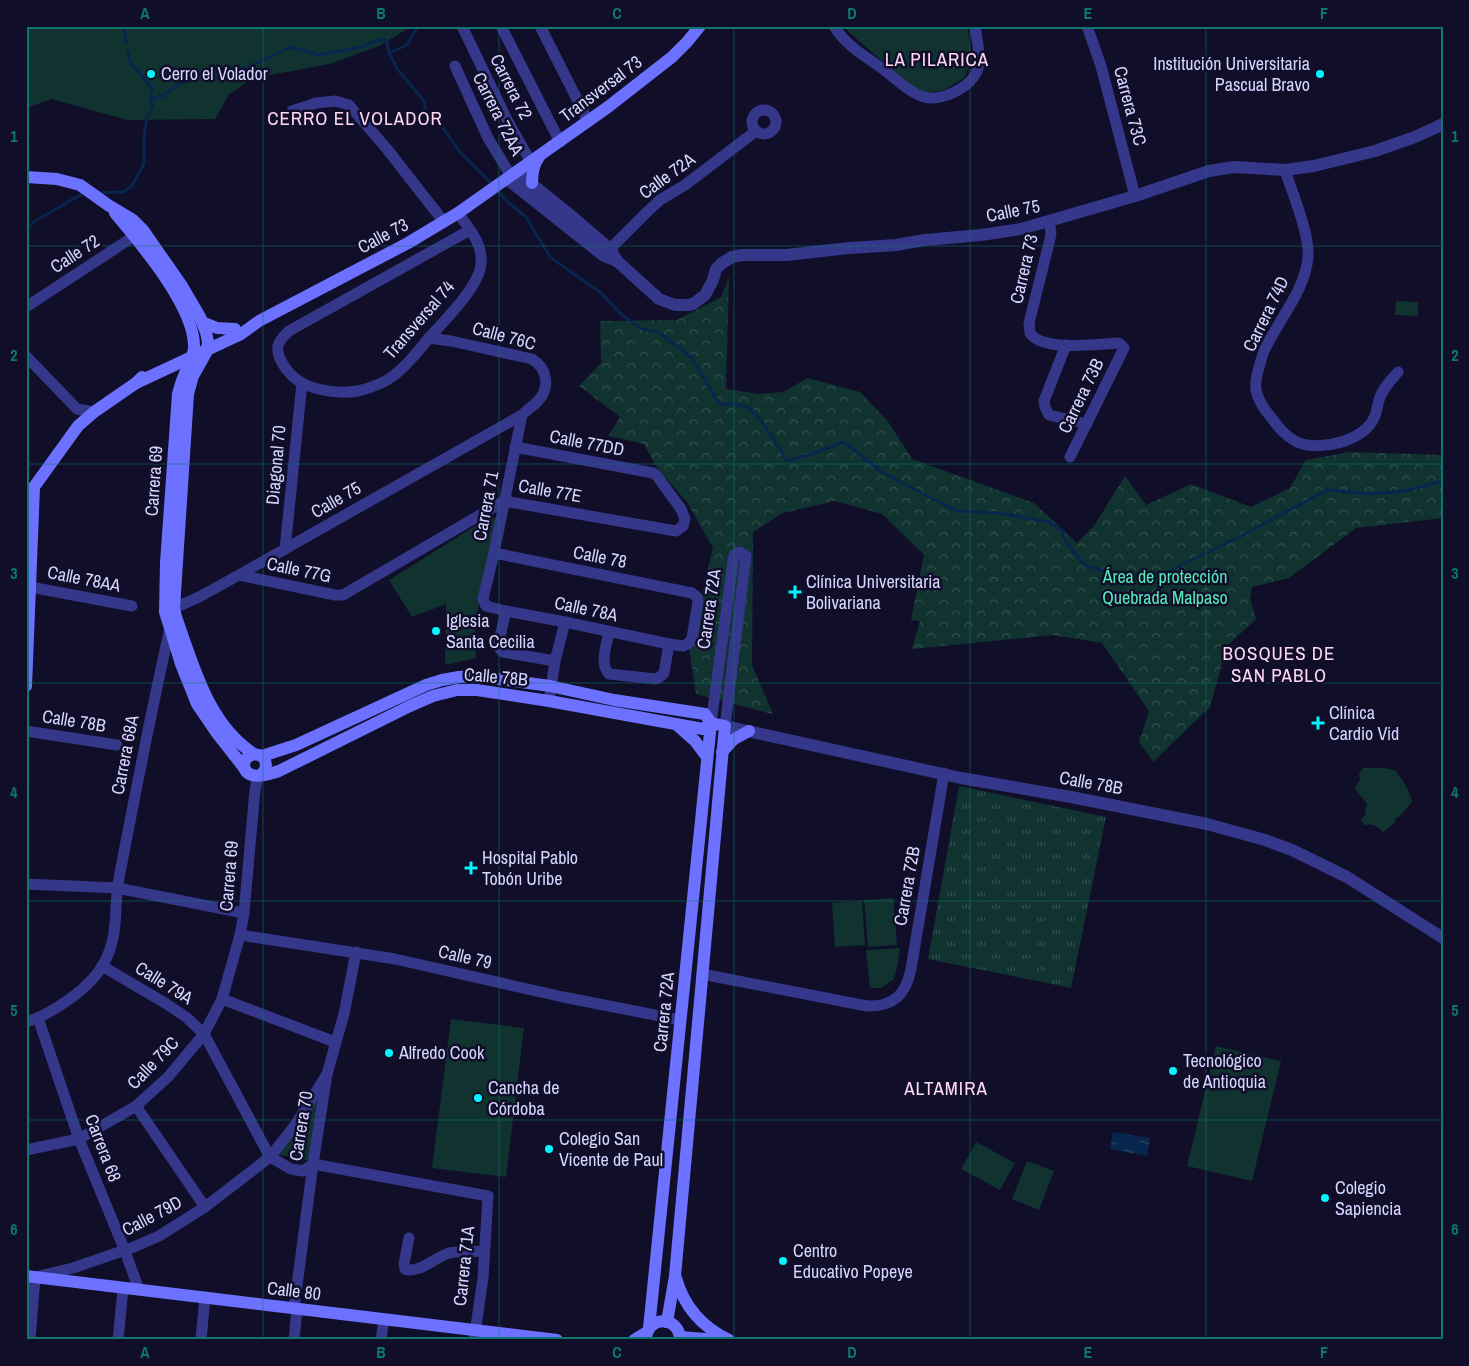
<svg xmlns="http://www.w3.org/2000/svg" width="1469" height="1366" font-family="'Archivo Narrow',sans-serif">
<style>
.grass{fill:url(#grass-tufts)}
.forest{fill:url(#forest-crowns)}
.park{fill:#103330}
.water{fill:url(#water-ripples)}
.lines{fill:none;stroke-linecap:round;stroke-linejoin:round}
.stream{stroke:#08264d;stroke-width:3}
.minor{stroke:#35378b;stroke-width:11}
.tertiary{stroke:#35378b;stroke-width:12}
.secondary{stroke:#6c72ff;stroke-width:12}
.grid{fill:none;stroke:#0f766e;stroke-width:1;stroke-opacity:0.55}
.poi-dot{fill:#01f6ff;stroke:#100e29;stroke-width:2}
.labels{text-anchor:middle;stroke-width:5;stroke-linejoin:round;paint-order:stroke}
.poi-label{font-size:18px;fill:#d7d5ff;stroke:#100e29;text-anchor:start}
.street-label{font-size:18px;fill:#d7d5ff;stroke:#100e29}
.park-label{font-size:18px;fill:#56eabb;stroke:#100e29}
.neighbourhood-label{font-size:19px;letter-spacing:1px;fill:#ffd7f3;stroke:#100e29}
.neatline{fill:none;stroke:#0f766e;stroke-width:2}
.grid-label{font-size:16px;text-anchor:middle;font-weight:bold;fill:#0f766e}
</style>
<defs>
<pattern id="grass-tufts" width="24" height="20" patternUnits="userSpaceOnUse" patternTransform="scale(1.25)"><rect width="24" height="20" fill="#103330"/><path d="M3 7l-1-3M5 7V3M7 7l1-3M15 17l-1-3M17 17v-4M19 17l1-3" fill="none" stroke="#32504f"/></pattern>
<pattern id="forest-crowns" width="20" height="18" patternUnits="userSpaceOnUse" patternTransform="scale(1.25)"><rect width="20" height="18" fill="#103330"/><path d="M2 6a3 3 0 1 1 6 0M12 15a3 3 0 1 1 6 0" fill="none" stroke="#32504f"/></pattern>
<pattern id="water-ripples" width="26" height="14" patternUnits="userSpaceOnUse" patternTransform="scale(1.25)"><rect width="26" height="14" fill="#08264d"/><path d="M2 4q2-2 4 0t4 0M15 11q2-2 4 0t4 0" fill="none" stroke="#2b4568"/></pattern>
</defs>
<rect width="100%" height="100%" fill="#100e29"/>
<!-- grass -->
<path class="grass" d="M959,786l147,31 -35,171 -143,-29z"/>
<!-- forest -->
<path class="forest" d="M729,277l-3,112 32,5 25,-2 25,-14 52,14 27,28 25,39 122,44 43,40 17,-17 31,-50 21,29 45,-21 60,23 39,-19 16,-28 43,-8 94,3v63l-87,10 -67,50 -37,9 -2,12 6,20 -29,27 -17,61 -57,55 -14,-20 10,-31 -47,-68 -49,-8 -141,14 8,-28 -9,-1 13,-65 -42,-41 -47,-13 -52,12 -30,19 -1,133 21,49 -77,-20 -7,-47 24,-99 -26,-46 -30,-34 -13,-24 -36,-8 12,-19 -41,-31 22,-23 -1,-42 77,-1 44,-23z"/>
<!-- park -->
<g class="park">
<path d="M26,26h386l-33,20 -49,18 -76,14 -25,16 -14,25 -88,1 -75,-21 -26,9z"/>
<path d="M844,26h123l5,32 -8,20 -22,13 -16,1 -14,-5 -62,-54z"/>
<path d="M1396,301l22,1v14l-23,-1z"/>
<path d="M491,516l6,5 -18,80 -4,32 1,25 -31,7 1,-61 -34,13 -23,-37z"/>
<path d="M1189,629l9,1 10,10 -13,1 -8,9 -11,-2 3,-10z"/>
<path d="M1363,768h21l11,2c8,10 14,19 17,32l-13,15 -3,1 -2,6 -11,8c-5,-6 -12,-9 -19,-7l-3,-5 5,-6 -1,-5 2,-4c-2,-6 -8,-9 -12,-17l5,-8 -1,-6z"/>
<path d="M893,898l4,47 -29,2 -4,-47z"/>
<path d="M862,901l3,44 -30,2 -3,-44z"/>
<path d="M900,948l-3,19 -3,12 -13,9h-11l-4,-38z"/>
<path d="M451,1019l73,9 -18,149 -74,-9z"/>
<path d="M1216,1046l65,15 -29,120 -65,-15z"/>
<path d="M313,1101l6,2 -9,58 -34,-7z"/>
<path d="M976,1142l39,21 -15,27 -39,-21z"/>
<path d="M1027,1161l27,10 -15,39 -27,-11z"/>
</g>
<!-- water -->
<path class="water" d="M1113,1132l37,6 -3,18 -37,-7z"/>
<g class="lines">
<!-- stream -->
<g class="stream">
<path d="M123,26l3,16"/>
<path d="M128,52l2,10 22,26 -2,11"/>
<path d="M389,53l18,-8 11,-19"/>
<path d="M497,190l12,13 17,14 24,40 51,36 21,22 20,14 18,4 32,25 27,46c9,0 24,0 31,5 13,11 28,37 37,52l25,-7 32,-12 36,29 76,40 42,2 51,9 14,9 1,8 20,26 36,11 45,-3 82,-40 80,-43 44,4 34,-3 34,-9 4,1"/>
<path d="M98,193l25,-1 9,-6 12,-22v-28l3,-19 6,-12 -3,-6 15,-4 14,-11 11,-4 8,-8 22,7 9,-10 16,-1 47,-21 27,8 43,-8 19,-8 6,2 2,12 9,17 26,31 2,13 13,8 20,29 34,34"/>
<path d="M26,230l9,-9 47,-27 2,-1"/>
</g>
<!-- minor -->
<g class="minor">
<path d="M462,26l45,94 24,42"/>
<path d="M501,26l59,116"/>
<path d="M540,26l48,95"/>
<path d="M834,26c11,19 32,31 49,43 12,9 24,22 38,27 19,7 51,-8 57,-28 3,-12 -1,-29 -3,-42"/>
<path d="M1087,26l14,40 34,130"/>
<path d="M455,66l33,72 23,38"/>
<circle cx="764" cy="122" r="12"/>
<path d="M292,111l24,-8 19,-2 14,4 38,44 57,73"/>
<path d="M1285,170c7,22 25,65 23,87 -3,34 -29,62 -43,92 -3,6 -4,12 -6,18 -2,7 -4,15 -3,23 2,9 8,19 14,26 9,12 14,19 27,26 22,10 67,-1 77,-24 3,-5 3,-12 5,-18 3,-11 12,-20 19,-28"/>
<path d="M458,213c11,16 25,30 23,51 -2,23 -37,57 -52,74 -11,13 -22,28 -36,38 -10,8 -23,12 -35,15 -17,3 -41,0 -56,-8 -11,-6 -26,-23 -24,-37 1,-6 7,-11 11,-15l181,-101"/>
<path d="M1049,222l2,10 -1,7 -21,84 1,10c12,19 69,11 89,10l5,5 -54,109"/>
<path d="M605,254l43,-43 12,-11 25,-15 71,-54"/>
<path d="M26,307l116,-76"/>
<path d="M1066,345l-22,56 1,6 4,8 38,9"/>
<path d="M26,356l51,53 17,3"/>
<path d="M285,549l17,-166"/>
<path d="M494,553l198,40 5,4 1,5 -6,36 -3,5 -6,3 -14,-2 -104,-22 -59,-11 -20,-5 -3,-7 11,-46 28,-138"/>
<path d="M239,575l96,20h8l161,-94 172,30 7,-5 2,-7 -4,-10 -24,-33 -4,-3 -138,-26"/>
<path d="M30,587l102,19"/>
<path d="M168,611l33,-15 38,-21 283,-160c5,-5 11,-9 16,-14 12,-13 10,-32 -6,-42l-81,-18 -22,-3"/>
<path d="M506,611l-8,34 2,4 3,3 52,9"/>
<path d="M609,632c-2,12 -10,32 0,42l47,5 5,-3 3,-3 5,-29"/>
<path d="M549,701l6,-40 10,-39"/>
<path d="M711,723l23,-168 6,-3 6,4 -21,170"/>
<path d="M26,731l91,14"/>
<path d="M26,884l91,4 127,25"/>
<path d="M240,935l155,24 168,38 117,23"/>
<path d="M102,966l63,37 21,14 18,17 66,123 21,12 12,2 10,-7 175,32 -5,82 -9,62"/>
<path d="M702,974l165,32c27,1 39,-12 44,-37l33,-196"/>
<path d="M222,999l113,43"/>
<path d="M38,1018l41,121 46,112 14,39"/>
<path d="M26,1022c26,-8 65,-34 78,-59 16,-30 9,-53 15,-85 16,-83 32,-167 51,-250"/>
<path d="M136,1106l69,101"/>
<path d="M26,1150l53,-11 57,-33 32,-29 36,-43 18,-35 18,-64 4,-22 11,-123 3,-14"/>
<path d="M409,1238l-5,26 1,5c15,5 30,-12 44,-16 10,-2 25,-1 35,-2"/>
<path d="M294,1308l19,-144 14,-90 17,-60 12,-62"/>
<path d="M30,1340l5,-63 38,-9 61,-21 25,-11 46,-29 65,-50 26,-33 31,-50"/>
<path d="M118,1340l5,-51"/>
<path d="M201,1340l4,-43"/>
<path d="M294,1340l3,-31"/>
<path d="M381,1340l3,-21"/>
</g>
<!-- tertiary -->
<g class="tertiary">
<path d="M517,172l58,47 35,30 7,12"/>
<path d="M507,179l97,77 13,5 42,38 16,6h13l5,-1 12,-9 8,-15 3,-11 6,-6 10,-6 10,-2h45l62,-7 47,-3 29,-5 56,-5 40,-6 114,-33 74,-25 25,-4 51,3 29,-4 61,-15 40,-14 28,-13"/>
<path d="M725,726l236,52 110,19 136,27 58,16 27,10 55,27 96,61"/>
</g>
<!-- secondary -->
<g class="secondary">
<path d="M26,177l31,2 23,6 28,20 25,15 10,10 39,56 18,31 6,15 2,10 -1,9 -14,25 -5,18 -14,214 2,9c18,50 32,107 78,137"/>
<path d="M532,183c0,-9 1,-18 7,-26"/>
<path d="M115,213c26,31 80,94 79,134 0,10 -7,19 -10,29 -3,5 -4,12 -6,18l-12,169 -1,49 16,52 16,40 19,28 29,37"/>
<path d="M202,322l15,6 18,1"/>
<path d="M136,383l105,-49 18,-13 149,-78 50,-30 150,-106 64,-50 15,-15 13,-16"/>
<path d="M26,498l52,-72 16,-14 42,-29 6,-6"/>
<path d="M26,686l8,-199"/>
<path d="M676,724l19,17 12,16"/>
<path d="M722,752l12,-13 15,-8"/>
<path d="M262,756l34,-11 130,-60 16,-5 17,-3 18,-1 73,10 64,14 91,14 6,9"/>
<path d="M261,775l4,-5c6,-20 -22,-20 -21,-4 2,16 26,8 35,5l131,-65 23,-10 24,-6h20l72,11 154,28 8,-6 14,3 -50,550 -8,46"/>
<path d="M26,1276l531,64"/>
<path d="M676,1278c8,29 26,49 53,62"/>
<path d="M649,1328l62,-605"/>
<path d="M680,1337l38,3"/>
<path d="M634,1340l13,-8"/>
<path d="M646,1340c0,-25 34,-25 34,0"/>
</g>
</g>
<!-- grid -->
<path class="grid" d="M263,26v1314M499,26v1314M734,26v1314M970,26v1314M1206,26v1314M26,246h1417M26,464h1417M26,683h1417M26,901h1417M26,1120h1417"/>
<!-- markers -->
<g class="poi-dot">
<circle cx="151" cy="74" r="5"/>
<circle cx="1320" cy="74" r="5"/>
<path d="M792.5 584.5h5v5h5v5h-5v5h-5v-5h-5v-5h5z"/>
<circle cx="436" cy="631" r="5"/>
<path d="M1315.5 715.5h5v5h5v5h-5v5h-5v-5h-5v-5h5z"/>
<path d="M468.5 860.5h5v5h5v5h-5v5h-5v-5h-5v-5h5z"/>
<circle cx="389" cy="1053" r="5"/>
<circle cx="1173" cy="1071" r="5"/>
<circle cx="478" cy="1098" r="5"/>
<circle cx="549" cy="1149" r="5"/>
<circle cx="1325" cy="1198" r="5"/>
<circle cx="783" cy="1261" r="5"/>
</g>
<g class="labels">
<!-- poi labels -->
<g class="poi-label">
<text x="1310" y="70" text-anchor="end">Institución Universitaria<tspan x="1310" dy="21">Pascual Bravo</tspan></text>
<text x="161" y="80">Cerro el Volador</text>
<text x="806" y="588">Clínica Universitaria<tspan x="806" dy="21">Bolivariana</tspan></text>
<text x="446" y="627">Iglesia<tspan x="446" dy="21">Santa Cecilia</tspan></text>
<text x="1329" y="719">Clínica<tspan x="1329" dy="21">Cardio Vid</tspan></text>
<text x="482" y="864">Hospital Pablo<tspan x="482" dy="21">Tobón Uribe</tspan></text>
<text x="399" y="1059">Alfredo Cook</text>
<text x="1183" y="1067">Tecnológico<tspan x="1183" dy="21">de Antioquia</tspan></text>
<text x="488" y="1094">Cancha de<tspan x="488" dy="21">Córdoba</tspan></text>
<text x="559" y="1145">Colegio San<tspan x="559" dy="21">Vicente de Paul</tspan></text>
<text x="1335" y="1194">Colegio<tspan x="1335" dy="21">Sapiencia</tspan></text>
<text x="793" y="1257">Centro<tspan x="793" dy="21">Educativo Popeye</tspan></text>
</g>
<!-- street labels -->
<g class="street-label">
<text transform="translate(511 87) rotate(63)" y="6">Carrera 72</text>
<text transform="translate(601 89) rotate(-37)" y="6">Transversal 73</text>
<text transform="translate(1130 106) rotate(75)" y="6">Carrera 73C</text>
<text transform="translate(498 114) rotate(63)" y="6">Carrera 72AA</text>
<text transform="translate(667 176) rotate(-36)" y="6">Calle 72A</text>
<text transform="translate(1013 211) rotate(-11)" y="6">Calle 75</text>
<text transform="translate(383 236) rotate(-28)" y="6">Calle 73</text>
<text transform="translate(75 254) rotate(-33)" y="6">Calle 72</text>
<text transform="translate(1024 269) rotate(-77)" y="6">Carrera 73</text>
<text transform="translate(1266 314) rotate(-64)" y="6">Carrera 74D</text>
<text transform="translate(419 320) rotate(-49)" y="6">Transversal 74</text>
<text transform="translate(504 336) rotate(15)" y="6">Calle 76C</text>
<text transform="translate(1081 396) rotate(-64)" y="6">Carrera 73B</text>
<text transform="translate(587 443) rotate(11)" y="6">Calle 77DD</text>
<text transform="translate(276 465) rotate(-85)" y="6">Diagonal 70</text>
<text transform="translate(154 481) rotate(-86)" y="6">Carrera 69</text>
<text transform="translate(550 491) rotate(10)" y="6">Calle 77E</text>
<text transform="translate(336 500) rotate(-30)" y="6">Calle 75</text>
<text transform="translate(486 506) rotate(-79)" y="6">Carrera 71</text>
<text transform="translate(600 557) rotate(11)" y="6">Calle 78</text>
<text transform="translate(299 570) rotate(12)" y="6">Calle 77G</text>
<text transform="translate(84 579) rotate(11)" y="6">Calle 78AA</text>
<text transform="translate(586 609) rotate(12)" y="6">Calle 78A</text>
<text transform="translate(709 609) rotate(-82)" y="6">Carrera 72A</text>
<text transform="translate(496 677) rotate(5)" y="6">Calle 78B</text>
<text transform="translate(74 721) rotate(9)" y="6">Calle 78B</text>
<text transform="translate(125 755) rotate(-79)" y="6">Carrera 68A</text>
<text transform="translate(1091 783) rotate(10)" y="6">Calle 78B</text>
<text transform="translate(229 876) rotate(-85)" y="6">Carrera 69</text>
<text transform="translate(907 886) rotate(-80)" y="6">Carrera 72B</text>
<text transform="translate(465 957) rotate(13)" y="6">Calle 79</text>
<text transform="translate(164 983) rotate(32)" y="6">Calle 79A</text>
<text transform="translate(664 1012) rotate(-84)" y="6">Carrera 72A</text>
<text transform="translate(153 1063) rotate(-46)" y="6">Calle 79C</text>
<text transform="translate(301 1126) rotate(-81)" y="6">Carrera 70</text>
<text transform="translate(103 1148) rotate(69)" y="6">Carrera 68</text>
<text transform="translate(152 1216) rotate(-28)" y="6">Calle 79D</text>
<text transform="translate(464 1266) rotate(-84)" y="6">Carrera 71A</text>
<text transform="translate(294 1291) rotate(7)" y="6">Calle 80</text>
</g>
<!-- park labels -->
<g class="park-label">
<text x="1165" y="583">Área de protección<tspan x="1165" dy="21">Quebrada Malpaso</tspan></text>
</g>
<!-- neighbourhood labels -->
<g class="neighbourhood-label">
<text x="937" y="66">LA PILARICA</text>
<text x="355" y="125">CERRO EL VOLADOR</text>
<text x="1279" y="660">BOSQUES DE<tspan x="1279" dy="22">SAN PABLO</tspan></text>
<text x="946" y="1095">ALTAMIRA</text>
</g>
</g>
<!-- border -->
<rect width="1469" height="1366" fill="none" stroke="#100e29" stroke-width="55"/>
<rect x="28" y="28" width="1414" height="1310" class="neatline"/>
<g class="grid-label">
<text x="145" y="19">A</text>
<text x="381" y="19">B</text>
<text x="617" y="19">C</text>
<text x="852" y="19">D</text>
<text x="1088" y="19">E</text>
<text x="1324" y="19">F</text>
<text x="14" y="142">1</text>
<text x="1455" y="142">1</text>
<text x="14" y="361">2</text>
<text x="1455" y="361">2</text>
<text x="14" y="579">3</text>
<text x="1455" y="579">3</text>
<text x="14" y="798">4</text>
<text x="1455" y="798">4</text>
<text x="14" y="1016">5</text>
<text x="1455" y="1016">5</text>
<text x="14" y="1235">6</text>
<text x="1455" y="1235">6</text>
<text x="145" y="1358">A</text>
<text x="381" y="1358">B</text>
<text x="617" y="1358">C</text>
<text x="852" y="1358">D</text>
<text x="1088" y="1358">E</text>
<text x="1324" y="1358">F</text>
</g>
</svg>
